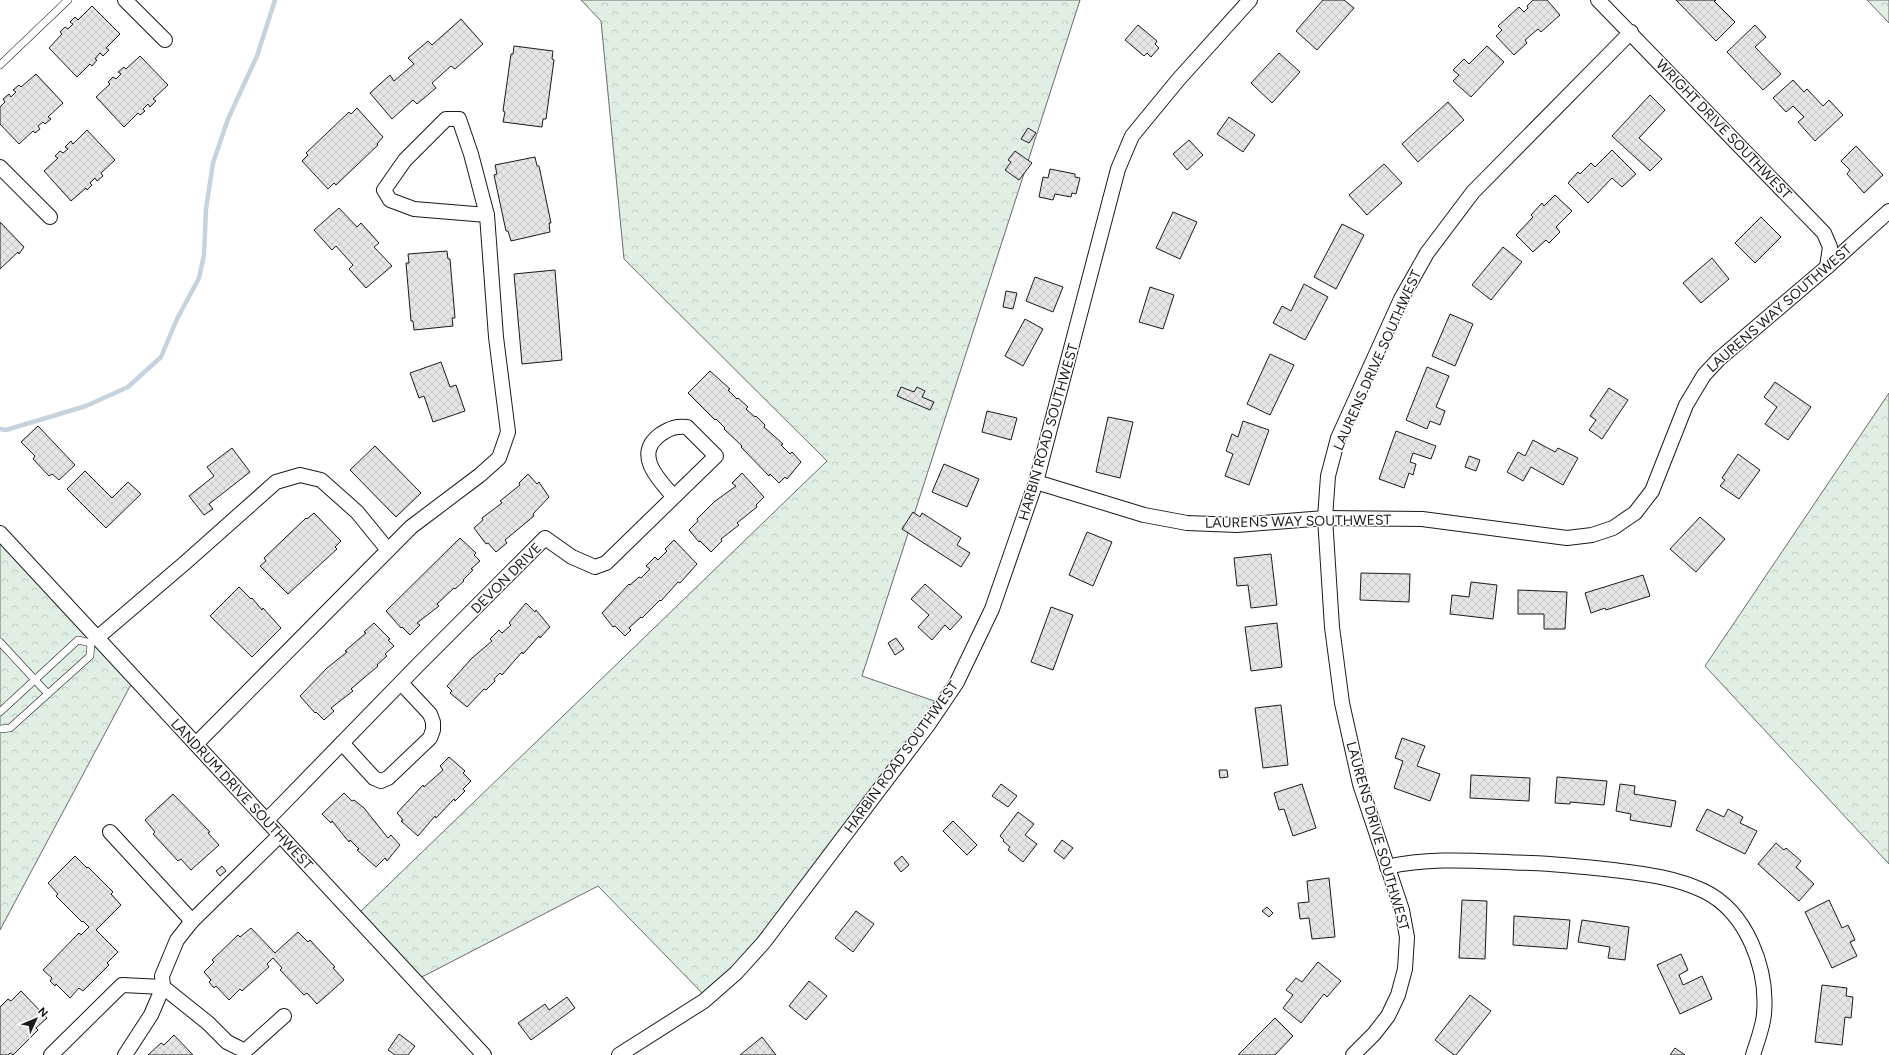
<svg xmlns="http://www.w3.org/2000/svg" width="1889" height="1055" font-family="Figtree,sans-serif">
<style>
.forest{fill:url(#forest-crowns);stroke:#6a6a6a}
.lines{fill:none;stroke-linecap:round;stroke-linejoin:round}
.stream{stroke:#c6d2dc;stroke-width:4.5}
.building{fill:url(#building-cross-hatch);stroke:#1a1a1a}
.lane-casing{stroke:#1a1a1a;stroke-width:8}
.street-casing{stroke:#1a1a1a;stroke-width:16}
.lane{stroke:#fff;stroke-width:7}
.street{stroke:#fff;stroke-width:14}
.labels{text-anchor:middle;stroke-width:3;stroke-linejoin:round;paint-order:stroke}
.street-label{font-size:14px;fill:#1a1a1a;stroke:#fff}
</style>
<defs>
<pattern id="forest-crowns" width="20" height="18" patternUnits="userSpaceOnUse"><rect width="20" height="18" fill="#e0efe3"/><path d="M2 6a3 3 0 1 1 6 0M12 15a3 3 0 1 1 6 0" fill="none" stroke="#c0ccc2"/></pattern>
<pattern id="building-cross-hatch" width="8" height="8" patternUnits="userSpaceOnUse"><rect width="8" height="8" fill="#e6e6e6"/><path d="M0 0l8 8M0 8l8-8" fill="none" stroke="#c5c5c5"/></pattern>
</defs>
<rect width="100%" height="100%" fill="#fff"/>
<!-- forest -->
<g class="forest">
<path d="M581,0h499l-218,676 81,28 -197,265 -41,27 -107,-110 -180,93 -60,-65 469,-453 -203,-202 -23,-238z"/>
<path d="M1867,0h22v23z"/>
<path d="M1889,393v471l-184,-198z"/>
<path d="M0,528l135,149 -135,253z"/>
</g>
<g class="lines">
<!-- stream -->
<path class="stream" d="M0,429l6,1 80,-24 42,-19 33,-30 16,-38 22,-41 5,-23 2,-46 7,-46 15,-44 29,-63 18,-56"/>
</g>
<!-- building -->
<g class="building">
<path d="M1323,0h21l10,8 -37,42 -21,-19z"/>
<path d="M1533,0h14l13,15 -19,17 -3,-3 -13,11 2,3 -13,12 -18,-19 6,-6 -4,-4 21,-19 5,5 4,-4 -1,-2z"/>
<path d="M1676,0h40l-2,1 21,21 -19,19z"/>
<path d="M92,6l28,28 -14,14 3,2 -6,6 -3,-3 -5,6 2,1 -5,6 -2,-2 -13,13 -28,-29 13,-14 -2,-2 5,-5 3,2 5,-5 -3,-2 5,-5 3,3z"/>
<path d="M461,19l22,25 -28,25 -4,-3 -19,17 4,5 -19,16 -4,-4 -21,19 -22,-26 20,-18 4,6 20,-17 -6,-6 20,-17 4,4z"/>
<path d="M1138,25l19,16 -2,3 4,4 -8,9 -4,-4 -3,3 -19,-16z"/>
<path d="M1755,25l11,12 -11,10 26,27 -18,16 -36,-38z"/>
<path d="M514,46l39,5 -1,8 2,1 -8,59h-3l-1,8 -39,-5 2,-10 -2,-1 8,-57h2z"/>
<path d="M1487,46l17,16 -33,35 -18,-16 6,-6 -6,-5 11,-11 5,5z"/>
<path d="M1279,53l21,19 -28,31 -21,-20z"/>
<path d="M140,56l28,29 -15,14 3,2 -6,6 -2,-3 -5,5 2,2 -5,4 -2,-2 -14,14 -28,-30 14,-13 -2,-2 5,-5 3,2 5,-5 -3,-2 6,-5 2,2z"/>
<path d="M36,74l27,29 -15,14 3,2 -6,5 -2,-2 -5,4 2,3 -5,4 -2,-2 -14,13 -19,-20v-17l5,-5 -2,-3 6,-5 2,3 5,-5 -3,-2 6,-5 2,2z"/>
<path d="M1793,80l11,12 3,-3 16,17 6,-6 14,15 -28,26 -17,-19 6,-5 -11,-11 -7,6 -13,-14z"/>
<path d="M1650,95l15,15 -26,28 23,21 -12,12 -38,-35z"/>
<path d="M1448,102l16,18 -46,42 -16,-18z"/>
<path d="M357,108l26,29 -6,7 1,1 -42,40 -2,-2 -6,6 -26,-28 6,-6 -2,-2 43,-41 2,2z"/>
<path d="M1229,117l26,18 -12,17 -26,-18z"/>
<path d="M1028,128l8,5 -7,10 -8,-4z"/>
<path d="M87,130l28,30 -14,13 2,3 -6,5 -2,-3 -5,5 2,2 -5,5 -1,-2 -15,13 -27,-30 14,-13 -3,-2 5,-5 3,2 5,-4 -3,-2 6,-6 2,3z"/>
<path d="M1189,140l14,15 -16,15 -14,-16z"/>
<path d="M1856,146l27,29 -19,18 -17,-19 3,-4 -9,-9z"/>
<path d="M1612,150l24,24 -14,13 -10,-9 -24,25 -20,-20 10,-11 2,2 11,-11 4,4z"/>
<path d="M1015,151l17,12 -13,17 -14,-10 6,-8 -3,-2z"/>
<path d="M535,157l2,9h2l12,57h-2l1,9 -39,9 -3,-10h-2l-12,-56 3,-1 -2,-9z"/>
<path d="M1384,164l18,19 -35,32 -18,-20z"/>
<path d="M1050,169l25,5v3l5,1 -4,16 -4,-1 -1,4 -16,-3 -2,6 -14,-3 4,-20 5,1z"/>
<path d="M1555,195l17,16 -16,16 4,5 -11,11 -3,-3 -13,12 -17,-17 17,-18 -2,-2 11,-12 2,3z"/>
<path d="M339,208l18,19 4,-4 18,20 -5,4 18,19 -26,22 -17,-19 4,-4 -17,-19 -4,4 -18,-20z"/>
<path d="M1173,212l24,10 -17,37 -24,-11z"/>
<path d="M1761,217l20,20 -26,26 -20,-20z"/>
<path d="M0,222l24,25 -5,7 -1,-2 -18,17z"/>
<path d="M1342,224l22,11 -28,54 -22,-12z"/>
<path d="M1503,247l19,15 -31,38 -19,-15z"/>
<path d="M447,251l1,8h2l5,59h-3l1,8 -39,4 -1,-9h-2l-5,-58h3l-1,-9z"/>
<path d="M1712,258l17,21 -28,24 -18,-20z"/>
<path d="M555,270l7,90 -40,4 -8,-90z"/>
<path d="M1035,277l28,10 -10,25 -27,-11z"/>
<path d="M1304,284l24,13 -23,43 -32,-17 9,-17 9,5z"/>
<path d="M1150,287l24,8 -11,34 -24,-7z"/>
<path d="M1006,291l11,2 -4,16 -10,-2z"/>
<path d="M1450,314l23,10 -18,42 -23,-10z"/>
<path d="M1025,319l18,10 -20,37 -18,-10z"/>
<path d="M1270,354l24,11 -24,50 -23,-11z"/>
<path d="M441,362l9,25 6,-2 9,26 -32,11 -9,-26 -5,2 -9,-25z"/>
<path d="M1427,367l22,9 -13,31 9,4 -5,14 -10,-4 -3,8 -21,-9z"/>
<path d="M710,371l20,18 -2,1 9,9 1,-1 10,9 -2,2 9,8 1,-1 9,9 -1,2 19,17 -2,1 9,9 2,-2 9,10 -14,17 -2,-2 -6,6 -9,-9 -1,2 -28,-29 1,-1 -18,-17 1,-1 -9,-9 -1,1 -27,-27z"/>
<path d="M1775,382l36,25 -23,33 -23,-16 12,-17 -13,-10z"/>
<path d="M901,387l13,5 3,-5 8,4 -3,6 12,5 -4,8 -33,-14z"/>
<path d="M1609,388l19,12 -26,39 -13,-9 7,-10 -6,-4z"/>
<path d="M987,411l30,7 -6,22 -29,-8z"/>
<path d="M1108,417l25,5 -13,56 -24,-6z"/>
<path d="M1243,421l26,9 -20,55 -24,-9 8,-22 -7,-3 6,-17 6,3z"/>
<path d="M38,426l37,39 -16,15 -7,-6 -3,2 -16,-17 2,-3 -14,-14z"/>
<path d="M1396,431l40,15 -5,13 -18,-6 -3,9 6,2 -3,11 -4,-2 -5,15 -25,-9z"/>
<path d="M1533,440l22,12 3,-4 20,10 -15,27 -32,-18 -8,14 -16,-9 11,-20 7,4z"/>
<path d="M375,446l46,47 -25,24 -46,-47z"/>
<path d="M232,448l18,24 -41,32 4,5 -9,6 -15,-19 25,-20 -7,-9z"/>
<path d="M1738,454l22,16 -21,29 -19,-13 5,-6 -3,-2z"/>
<path d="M1469,456l11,4 -4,11 -11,-4z"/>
<path d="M944,464l35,15 -12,28 -35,-15z"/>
<path d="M85,471l27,27 16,-16 13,12 -35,34 -39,-39z"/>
<path d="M742,473l22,24 -8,8 1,2 -20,16 2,2 -18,14 1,2 -11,11 -11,-11 -1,1 -10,-12 9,-9 -1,-2 17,-17 22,-16 -4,-3z"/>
<path d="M528,474l9,10 2,-2 10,15 -16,17 1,2 -29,24 2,3 -11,9 -8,-9 -2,1 -12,-16 9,-8 -1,-2 20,-15 -2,-2 20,-16 -1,-2z"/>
<path d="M913,512l7,5 2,-4 39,25 -4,7 13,8 -9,14 -59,-38z"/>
<path d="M314,513l27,28 -6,6 2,2 -49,45 -28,-28 6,-5 -2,-3 42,-40 1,1z"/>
<path d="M1700,517l25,22 -29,33 -26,-23z"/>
<path d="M1087,532l25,10 -19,44 -24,-11z"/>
<path d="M460,538l16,15 -2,2 6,6 -9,8 2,1 -10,10 1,1 -9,8 -1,-1 -17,16 2,2 -22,17 3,2 -10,10 -8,-8 -1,1 -15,-17z"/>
<path d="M674,540l23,24 -17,19 -2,-1 -17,19 -1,-1 -18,18 -1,-1 -12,11 2,2 -6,6 -10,-10 -2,1 -11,-14 27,-29 1,1 9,-8 2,1 9,-9 -4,-3 9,-9 3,3 9,-9 -2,-2z"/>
<path d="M1271,554l6,51 -26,3 -3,-23 -11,1 -3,-28z"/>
<path d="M1361,573l49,1 -1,28 -49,-2z"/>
<path d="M1643,575l7,21 -44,14 -1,-2 -14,5 -6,-20z"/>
<path d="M1471,582l26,3 -4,34 -43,-5 2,-19 17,2z"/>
<path d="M925,584l37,33 -12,13 -5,-5 -13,15 -14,-13 11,-12 -18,-16z"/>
<path d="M239,587l12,12 1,-1 10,12 1,-2 18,20 -29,29 -42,-41z"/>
<path d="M1518,590l49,2 -2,37h-21v-15h-26z"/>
<path d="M526,603l9,9 1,-2 14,17 -10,11 -1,-2 -16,18 -1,-2 -20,23 -2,-2 -6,6 1,2 -9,9 -2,-1 -17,18 -17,-14 2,-2 -5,-5 25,-28 20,-17 -2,-2 9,-9 3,3 9,-8 -2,-2z"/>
<path d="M1051,607l22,8 -20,55 -22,-8z"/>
<path d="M374,623l16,16 -2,1 6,6 -9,8 2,2 -10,9 1,1 -27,23 2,2 -22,17 3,3 -10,9 -8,-8 -1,1 -15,-17 27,-28 20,-16 -2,-1 21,-18 -2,-1z"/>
<path d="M1277,623l5,44 -31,4 -6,-44z"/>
<path d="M896,638l8,11 -9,6 -7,-12z"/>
<path d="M1281,705l7,60 -25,3 -8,-60z"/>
<path d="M1402,738l23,8 -8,20 23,8 -10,27 -36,-13 9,-27 -8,-3z"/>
<path d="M449,757l16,14 -2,2 8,8 -8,8 2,2 -10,10 -1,-2 -18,19 -1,-2 -17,20 -17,-15 2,-1 -6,-7 26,-28 1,2 19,-17 -3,-4z"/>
<path d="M1219,770h8l1,7 -8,1z"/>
<path d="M1471,775l59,3 -1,23 -59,-3z"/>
<path d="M1557,777l50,4 -3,24 -34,-3v2l-15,-1z"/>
<path d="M1001,784l16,12 -9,11 -16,-11z"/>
<path d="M1302,784l14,44 -23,8 -9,-27 -5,1 -5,-17z"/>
<path d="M1620,784l15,2 -1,8 42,7 -5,26 -41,-7 1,-6 -15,-3z"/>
<path d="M344,793l8,8 2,-1 10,8 24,30 3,-3 9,10 -13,16 -2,-3 -9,9 -19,-17 2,-1 -9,-9 -1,2 -17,-21 -1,2 -9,-9z"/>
<path d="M173,794l37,38 -2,1 11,12 -28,25 -10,-11 -3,2 -25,-27 2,-2 -10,-12z"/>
<path d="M1707,809l17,8 4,-8 15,8 -3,6 17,8 -12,23 -49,-24z"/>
<path d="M1018,812l16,12 -9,11 12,9 -14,18 -15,-12 2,-3 -7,-6 1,-1 -4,-4z"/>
<path d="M953,821l24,24 -10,10 -24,-24z"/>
<path d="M1062,840l11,8 -9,11 -10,-8z"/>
<path d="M1776,843l8,7 2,-2 15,13 -5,6 18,17 -15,17 -41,-37z"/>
<path d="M75,856l12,12 1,-1 25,25 -2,2 10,11 -25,25 22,22 -11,11 2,2 -26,26 -4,-3 -9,10 -14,-14 -1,2 -5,-5 2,-3 -9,-8 36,-37 2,2 8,-8 -6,-6 -1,1 -26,-26 2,-2 -10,-11z"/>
<path d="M902,856l7,9 -8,7 -7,-9z"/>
<path d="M222,866l4,5 -6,5 -4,-5z"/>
<path d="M1329,878l6,59 -23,2 -3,-21 -9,1 -2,-16 11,-1 -2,-21z"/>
<path d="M1462,900l25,1 -2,58 -26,-1z"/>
<path d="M1829,900l13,28 6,-3 7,15 -5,2 7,14 -25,12 -27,-56z"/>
<path d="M1267,907l6,6 -4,4 -7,-6z"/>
<path d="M856,911l18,13 -21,28 -18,-14z"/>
<path d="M1514,916l56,4 -3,29 -54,-4z"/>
<path d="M1582,920l47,7 -4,33 -17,-2 2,-11 -32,-5z"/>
<path d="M251,928l24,25 23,-21 10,10 2,-2 25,27 -2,1 11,12 -27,24 -10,-11 -3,2 -24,-25 2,-2 -9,-10 -6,6 2,3 -27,24 -2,-2 -11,11 -13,-14 -2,2 -5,-6 2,-2 -7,-8 10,-10 -2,-2 26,-25 2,2z"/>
<path d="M1681,954l7,16 -9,5 4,10 19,-9 10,23 -32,15 -23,-49z"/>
<path d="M1318,962l23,19 -14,16 -3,-3 -23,29 -18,-15 10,-13 -7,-5 10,-12 6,4z"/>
<path d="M809,981l18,15 -21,24 -17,-14z"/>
<path d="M1822,985l25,3 -1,8 7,1 -2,21 -6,-1 -3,28 -27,-3z"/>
<path d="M21,991l26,27 -11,10 2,2 -25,25 -3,-2 -2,2h-8v-48l8,-8 3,2z"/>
<path d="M1470,995l21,16 -35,44h-2l-19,-15z"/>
<path d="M567,997l8,11 -44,32 -13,-17 27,-19 4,6z"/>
<path d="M1275,1018l18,18 -18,19h-37z"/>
<path d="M399,1034l16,12 -7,9h-13l-7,-5z"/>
<path d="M174,1035l19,20h-45l13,-12 3,2z"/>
<path d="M762,1037l14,18h-36z"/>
<path d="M1675,1048l10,7h-15z"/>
</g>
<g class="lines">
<!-- lane casing -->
<g class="lane-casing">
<g id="lane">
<path d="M0,65l68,-65"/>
<path d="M0,642l48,52"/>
<path d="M0,712l78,-72 13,3"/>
<path d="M0,729l10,-1 80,-72 1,-13 6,-5"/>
</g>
</g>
<!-- street casing -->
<g class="street-casing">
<g id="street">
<path d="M125,0l40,40"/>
<path d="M1598,0l226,233 6,14 -3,20"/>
<path d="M446,119h13l12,35 16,61 -73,-6 -24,-9 -6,-10 21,-30z"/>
<path d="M0,167l50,50"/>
<path d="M1036,482l108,33 43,8 50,2 88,-7 97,1 145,19 25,-3 21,-7 22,-15 17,-22 34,-86 18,-30 15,-16 108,-92 62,-56"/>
<path d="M0,533l484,522"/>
<path d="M97,638l89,-76 90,-80 24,-7 21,5 36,32 31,38"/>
<path d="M342,743l32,35 7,3 7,-3 42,-40 3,-8v-8l-3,-8 -29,-31"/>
<path d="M196,744l215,-217 69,-52 19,-17 9,-26 -12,-95 -9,-122"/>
<path d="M267,820l150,-154 128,-128 27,19 23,10 11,-4 110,-107 -29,-29c-11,-1 -17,1 -26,7 -28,20 -3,45 13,63"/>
<path d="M110,832l82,89"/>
<path d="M1387,867c47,-11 97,-5 144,-4 28,1 55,4 82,7 32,4 61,7 91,21 43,21 64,78 60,123 -1,13 -7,28 -11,41"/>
<path d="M51,1055l71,-70 41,2 45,36 19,19 18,9 39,-35"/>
<path d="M125,1055l26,-40 12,-28 -1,-11 15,-36 15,-19 88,-86"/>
<path d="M619,1055l85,-54 32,-28 28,-31 164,-217 29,-43 35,-73 44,-127 82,-313 14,-33 46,-56 72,-80"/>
<path d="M1353,1055l21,-21 14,-18 10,-21 7,-26 2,-32 -5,-27 -42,-126 -18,-81 -10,-76 -7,-109 3,-42 10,-38 63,-139 26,-46 46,-61 158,-160"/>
</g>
</g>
<!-- lane -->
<use href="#lane" class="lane"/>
<!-- street -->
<use href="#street" class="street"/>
</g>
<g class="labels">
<!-- street labels -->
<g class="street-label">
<text transform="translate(1724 129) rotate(46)" y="5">WRIGHT DRIVE SOUTHWEST</text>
<text transform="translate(1779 308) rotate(-41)" y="5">LAURENS WAY SOUTHWEST</text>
<text transform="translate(1377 360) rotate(-66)" y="5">LAURENS DRIVE SOUTHWEST</text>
<text transform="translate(1048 432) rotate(-74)" y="5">HARBIN ROAD SOUTHWEST</text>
<text transform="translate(1298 521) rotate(-1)" y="5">LAURENS WAY SOUTHWEST</text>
<text transform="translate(506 578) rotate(-45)" y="5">DEVON DRIVE</text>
<text transform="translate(901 757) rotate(-54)" y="5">HARBIN ROAD SOUTHWEST</text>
<text transform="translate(242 794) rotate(47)" y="5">LANDRUM DRIVE SOUTHWEST</text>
<text transform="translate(1378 836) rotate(74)" y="5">LAURENS DRIVE SOUTHWEST</text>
</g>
</g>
<!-- north arrow -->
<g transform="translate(36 1019) rotate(46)" stroke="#ffffff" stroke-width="3" paint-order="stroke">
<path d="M0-3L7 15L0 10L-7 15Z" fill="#1a1a1a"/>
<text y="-6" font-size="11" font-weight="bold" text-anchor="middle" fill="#1a1a1a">N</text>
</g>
</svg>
